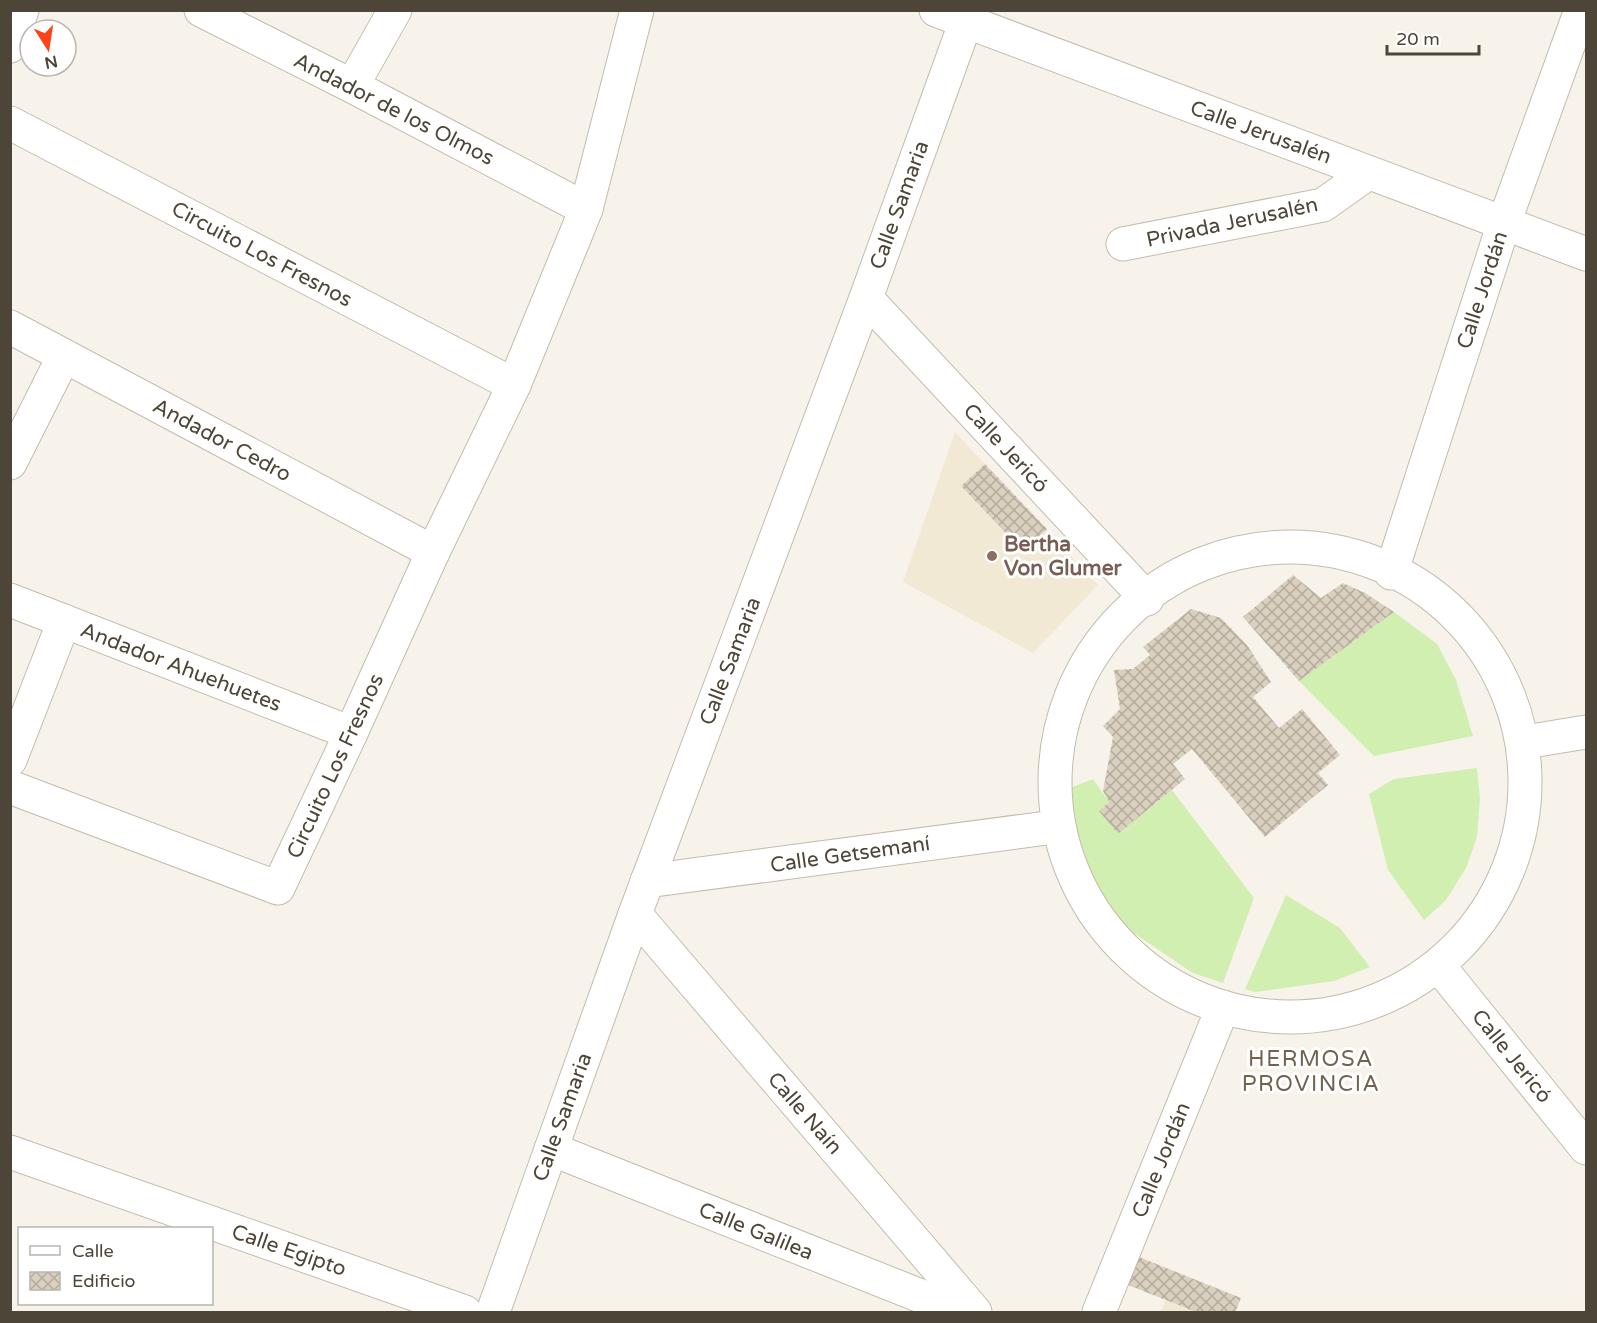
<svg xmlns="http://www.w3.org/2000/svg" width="1597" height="1323" font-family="'Varela Round',sans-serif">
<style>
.education{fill:#f1e9d4}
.garden{fill:#d1efb0}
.building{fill:url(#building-cross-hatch)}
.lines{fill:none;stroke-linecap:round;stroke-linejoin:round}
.minor-casing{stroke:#c4bcac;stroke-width:35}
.minor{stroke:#fff;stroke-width:33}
.education-dot{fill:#8d6e63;stroke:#fff;stroke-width:2}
.labels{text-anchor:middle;stroke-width:6;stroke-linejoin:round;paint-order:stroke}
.street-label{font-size:21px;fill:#4d4537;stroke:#fff}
.education-label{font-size:21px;font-weight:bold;fill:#785e54;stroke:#fff;text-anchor:start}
.neighbourhood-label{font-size:22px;letter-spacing:1.5px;fill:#71634d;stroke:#fff}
</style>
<defs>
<pattern id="building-cross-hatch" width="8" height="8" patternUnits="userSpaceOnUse" patternTransform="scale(1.5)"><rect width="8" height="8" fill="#dad0bf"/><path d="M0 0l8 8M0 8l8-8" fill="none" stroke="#b3ab9c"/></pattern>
</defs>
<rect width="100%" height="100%" fill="#f7f3eb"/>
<!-- education -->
<g class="education">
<path d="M955,432l143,153 -65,68 -130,-71z"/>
<path d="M1165,1300l31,12h-35z"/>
</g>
<!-- garden -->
<g class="garden">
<path d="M1394,612l43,32 19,36 17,56 -99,20 -75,-75z"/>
<path d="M1477,768l3,31 -3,38 -11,31 -20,32 -22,20 -36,-50 -19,-76 25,-15z"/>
<path d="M1093,779l16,23 -10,9 19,23 54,-44 82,108 -31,85 -30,-10 -73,-49 -40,-59 -10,-33v-44z"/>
<path d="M1286,895l54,33 30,39 -36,14 -79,11 -10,-3z"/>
</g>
<!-- building -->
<g class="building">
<path d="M985,464l62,65 -24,22 -62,-65z"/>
<path d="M1293,575l28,23 22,-15 22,10 29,19 -95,69 -56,-64z"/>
<path d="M1191,609l30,9 26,27 24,37 -18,15 26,31 23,-19 38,46 -22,18 10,12 -63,52 -73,-88 -19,15 12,15 -67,55 -19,-23 10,-9 -6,-11 10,-54 -10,-11 17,-17 -6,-39 19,-1 17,-14 -7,-8z"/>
<path d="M1139,1257l102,41 -6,14h-39l-68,-27z"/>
</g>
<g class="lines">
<!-- minor casing -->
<g class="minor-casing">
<g id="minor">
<path d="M201,10l151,76 234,123"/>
<path d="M936,10l650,244"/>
<path d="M10,46l12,-36"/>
<path d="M352,86l43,-76"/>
<path d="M10,123l504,262"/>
<path d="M1123,244l200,-39 45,-32"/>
<path d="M866,298l281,301"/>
<path d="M10,327l423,225"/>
<path d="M10,463l54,-107"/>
<circle cx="1290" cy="782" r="235"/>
<path d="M1391,573l113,-350 77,-213"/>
<path d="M10,600l341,133"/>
<path d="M1525,742l61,-10"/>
<path d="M10,760l54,-139"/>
<path d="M10,787l268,101 73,-155 82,-181 81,-167 64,-156 8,-20 51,-199"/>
<path d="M647,881l407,-54"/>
<path d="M635,914l340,398"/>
<path d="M1438,965l148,183"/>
<path d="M551,1149l410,163"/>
<path d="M10,1152l455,160"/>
<path d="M493,1312l142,-398 231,-616 104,-288"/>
<path d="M1099,1312l124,-305"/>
</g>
</g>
<!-- minor -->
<use href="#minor" class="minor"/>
</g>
<!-- markers -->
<circle class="education-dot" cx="992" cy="556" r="6"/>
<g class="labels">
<!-- street labels -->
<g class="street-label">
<text transform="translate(394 109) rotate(27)" y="7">Andador de los Olmos</text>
<text transform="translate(1261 132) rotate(20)" y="7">Calle Jerusalén</text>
<text transform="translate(899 205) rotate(-70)" y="7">Calle Samaria</text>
<text transform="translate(1232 222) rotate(-12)" y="7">Privada Jerusalén</text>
<text transform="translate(262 254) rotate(28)" y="7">Circuito Los Fresnos</text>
<text transform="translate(1482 290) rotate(-72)" y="7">Calle Jordán</text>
<text transform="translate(222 440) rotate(28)" y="7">Andador Cedro</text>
<text transform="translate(1006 448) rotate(47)" y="7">Calle Jericó</text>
<text transform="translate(730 661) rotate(-69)" y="7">Calle Samaria</text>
<text transform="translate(181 667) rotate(21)" y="7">Andador Ahuehuetes</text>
<text transform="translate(335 766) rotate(-65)" y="7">Circuito Los Fresnos</text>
<text transform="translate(850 854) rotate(-8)" y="7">Calle Getsemaní</text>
<text transform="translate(1512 1056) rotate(51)" y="7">Calle Jericó</text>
<text transform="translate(805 1113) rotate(49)" y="7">Calle Naín</text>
<text transform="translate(562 1117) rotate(-70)" y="7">Calle Samaria</text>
<text transform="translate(1161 1160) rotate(-68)" y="7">Calle Jordán</text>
<text transform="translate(756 1231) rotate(22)" y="7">Calle Galilea</text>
<text transform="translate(289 1250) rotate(19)" y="7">Calle Egipto</text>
</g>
<!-- education labels -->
<g class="education-label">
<text x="1004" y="551">Bertha<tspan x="1004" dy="24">Von Glumer</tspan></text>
</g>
<!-- neighbourhood labels -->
<g class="neighbourhood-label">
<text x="1311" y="1066">HERMOSA<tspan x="1311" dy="25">PROVINCIA</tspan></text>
</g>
</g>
<!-- border -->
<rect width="1597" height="1323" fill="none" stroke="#4d4537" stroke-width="24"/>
<!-- legend -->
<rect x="18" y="1227" width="195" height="78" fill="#ffffff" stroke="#b8b5af" stroke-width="1.5"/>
<rect x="30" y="1246" width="30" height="9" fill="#ffffff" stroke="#b8b5af" stroke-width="1.5"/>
<text x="72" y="1257" font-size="18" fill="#4d4537">Calle</text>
<rect x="30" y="1272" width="30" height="18" fill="url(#building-cross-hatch)" stroke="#b8b5af" stroke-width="1.5"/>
<text x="72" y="1287" font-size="18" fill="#4d4537">Edificio</text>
<!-- north arrow -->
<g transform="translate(48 48) rotate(168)"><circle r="28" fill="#ffffff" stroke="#b8b5af" stroke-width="1.5"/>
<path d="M0-4.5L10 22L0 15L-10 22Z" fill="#ff411a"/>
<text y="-9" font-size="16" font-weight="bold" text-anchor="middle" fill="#4d4537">N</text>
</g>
<!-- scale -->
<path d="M1387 45v9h92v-9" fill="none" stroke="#4d4537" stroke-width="3"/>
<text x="1396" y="45" font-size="18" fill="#4d4537" stroke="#ffffff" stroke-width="4.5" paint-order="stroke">20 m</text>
</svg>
